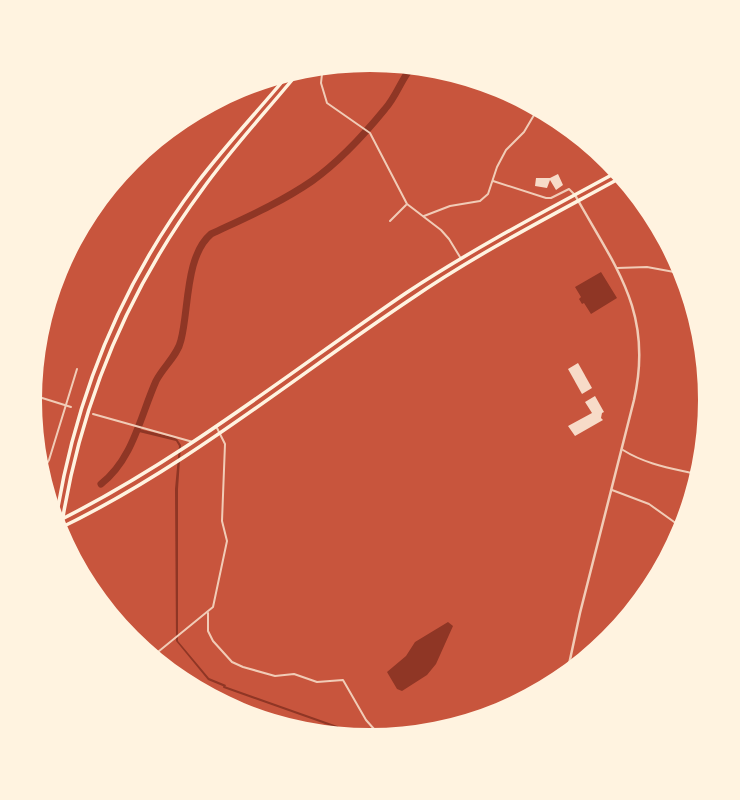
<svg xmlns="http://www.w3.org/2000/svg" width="740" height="800" font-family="'Exo 2',sans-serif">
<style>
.water{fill:#8f3625}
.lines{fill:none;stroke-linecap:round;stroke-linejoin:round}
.stream{stroke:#8f3625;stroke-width:2}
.river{stroke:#8f3625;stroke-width:7}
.building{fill:#f7dbc8}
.minor{stroke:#f1ccb7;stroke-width:2}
.tertiary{stroke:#f1ccb7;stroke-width:2.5}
.trunk{stroke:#fff3e0;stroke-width:3.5}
.motorway{stroke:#fff3e0;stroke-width:3.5}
</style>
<rect width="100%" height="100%" fill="#c8553d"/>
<!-- water -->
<g class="water">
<path d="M601,272l16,26 -26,16 -7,-11 -2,1 -3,-5 2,-2 -6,-10z"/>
<path d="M139,429l34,8 4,2 4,6 -3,44v152l31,37 17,7 -1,2 -17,-7 -32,-39 -1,-152 4,-43 -3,-5 -37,-9z"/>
<path d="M448,622l5,4 -17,38 -9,11 -25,16 -5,-2 -10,-17 19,-16 9,-14z"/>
</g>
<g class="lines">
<!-- stream -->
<g class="stream">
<path d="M137,430h2"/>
<path d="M224,687l113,40 12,9"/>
</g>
<!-- river -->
<path class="river" d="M101,484c32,-25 39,-67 55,-103 7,-14 22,-26 25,-41 8,-30 4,-84 30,-106 34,-16 69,-31 101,-53 28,-20 51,-45 73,-72 11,-12 16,-29 26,-41"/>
</g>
<!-- building -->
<g class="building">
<path d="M558,174l5,11 -7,5 -6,-10 -3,8 -12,-2 1,-8h14z"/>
<path d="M578,363l14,25 -10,6 -14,-25z"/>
<path d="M595,396l9,16 -2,1 -1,5 2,2 -28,16 -7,-10 24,-13 -7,-11z"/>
</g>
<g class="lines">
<!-- minor -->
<g class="minor">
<path d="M326,68l-4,6 -1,9 6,20 43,30 37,71 34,26 8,9 11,18"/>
<path d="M493,181l53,17h5l18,-9 5,5"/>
<path d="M424,216l26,-10 30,-5 8,-7 9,-27 9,-17 18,-18 13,-22"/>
<path d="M390,221l16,-16"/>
<path d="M617,268l30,-1 38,7"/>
<path d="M32,390l7,7 32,10"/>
<path d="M93,414l100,28"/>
<path d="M623,450c22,14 47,18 73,24"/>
<path d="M46,465l3,-5 28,-91"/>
<path d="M612,490l37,14 35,25"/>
<path d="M208,613v18l5,10 19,21 11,5 32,9 19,-2 23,8 26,-2 23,40 16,18"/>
<path d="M153,656l60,-49 14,-66 -5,-20 3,-77 -8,-16"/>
</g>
<!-- tertiary -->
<path class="tertiary" d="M568,669l12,-56 54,-213c20,-88 -19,-133 -59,-205"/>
<!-- trunk -->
<g class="trunk">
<path d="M54,523c126,-62 236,-151 352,-230 68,-45 141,-83 213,-122"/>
<path d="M56,530c128,-61 238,-153 355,-231 67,-46 140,-83 211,-122"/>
</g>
<!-- motorway -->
<g class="motorway">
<path d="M55,525c19,-125 66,-241 142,-342 28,-37 60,-71 90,-107"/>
<path d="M60,536c18,-126 66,-243 142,-346 29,-41 63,-77 95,-116"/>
</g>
</g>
<!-- crop -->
<path d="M0 0H740V800H0ZM42 400a328 328 0 1 1 656 0a328 328 0 1 1-656 0Z" fill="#fff3e0" fill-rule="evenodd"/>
</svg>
